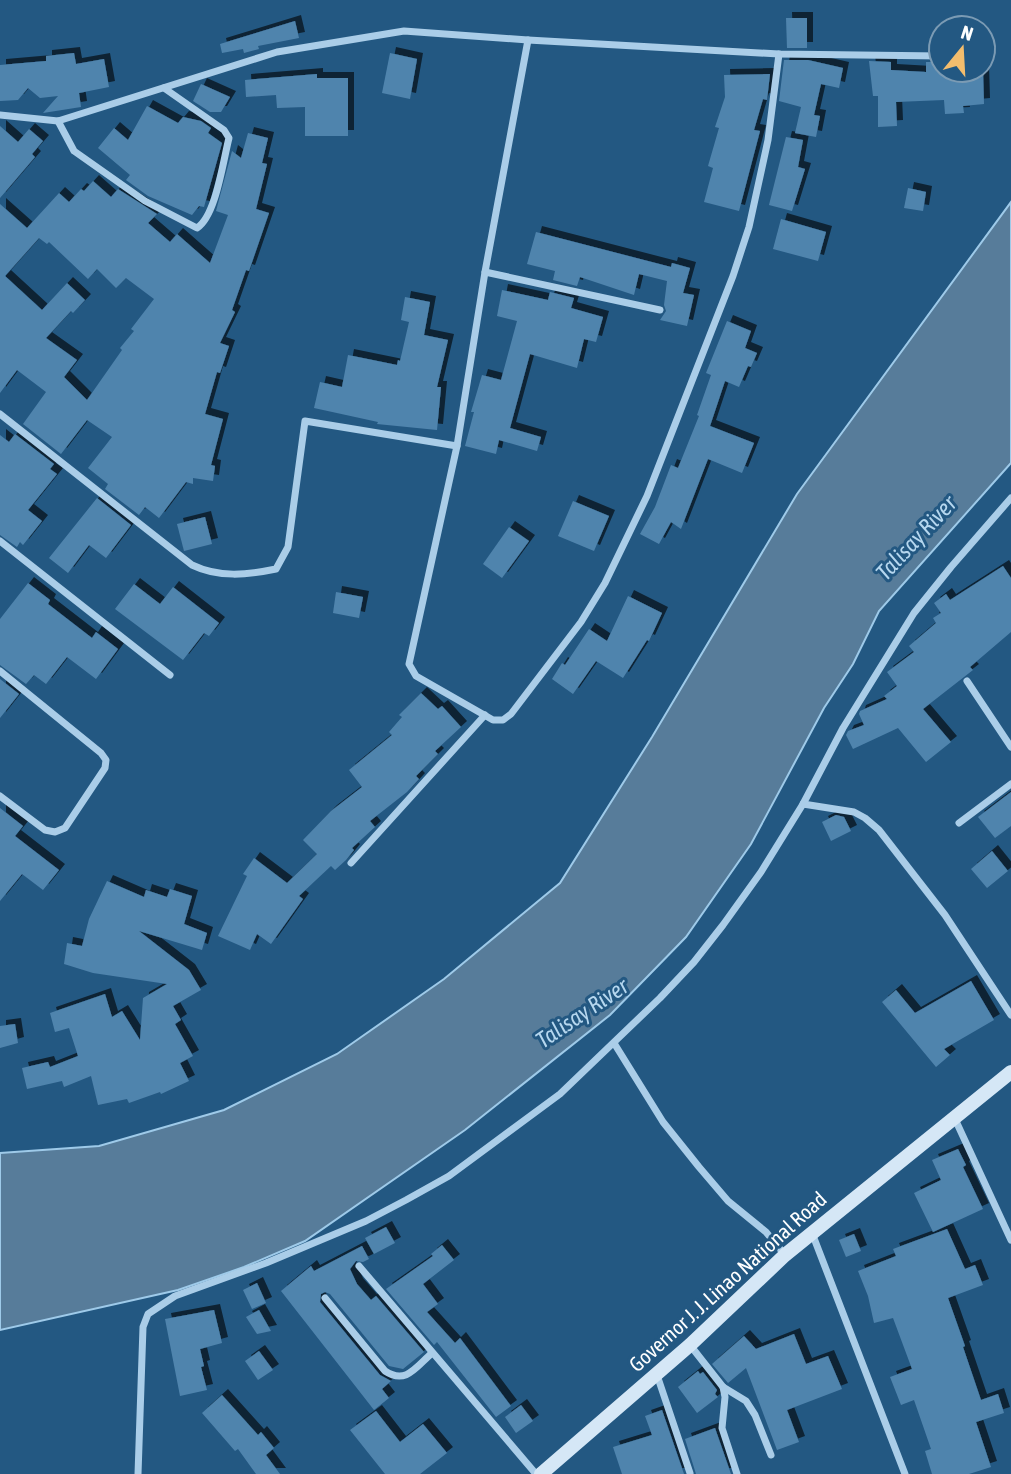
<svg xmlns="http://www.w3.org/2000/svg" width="1011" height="1474" font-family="'Asap Condensed',sans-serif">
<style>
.water{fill:#577c9a;stroke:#9ecae9;stroke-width:2}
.building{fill:#5084ad;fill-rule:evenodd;filter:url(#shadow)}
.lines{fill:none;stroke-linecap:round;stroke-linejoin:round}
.minor{stroke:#aacde8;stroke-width:7}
.secondary{stroke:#d5e7f6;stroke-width:14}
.labels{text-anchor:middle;stroke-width:6;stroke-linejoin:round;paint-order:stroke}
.street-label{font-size:21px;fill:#fff;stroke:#235882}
.water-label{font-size:23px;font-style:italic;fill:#b6d7ef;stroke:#235882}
</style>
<defs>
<filter id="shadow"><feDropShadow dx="6" dy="-6" stdDeviation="0" flood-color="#0009"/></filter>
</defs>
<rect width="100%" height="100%" fill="#235882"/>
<!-- water -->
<path class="water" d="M1011,202v261l-132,148 -26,53 -29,44 -73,136 -65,93 -76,78 -145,115 -160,111 -61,26 -66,23 -178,40v-177l99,-7 125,-36 113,-56 107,-75 116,-96 92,-146 145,-243z"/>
<!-- building -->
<g class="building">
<path d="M786,18h21v30h-20z"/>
<path d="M295,21l4,17 -41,8 1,3 -15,4 -1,-4 -21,4 -2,-9z"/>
<path d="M74,53l2,11 28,-5 5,28 -30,6 2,14 -38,6 15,-17 -18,2 -12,-10 -10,12 -18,1v-36l46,-4v-5z"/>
<path d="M390,53l27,6 -7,40 -28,-6z"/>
<path d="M784,60h24l35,8 -4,20 -18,-4 -7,31 6,1 -4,21 -21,-4 6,-26 -22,-6z"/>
<path d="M869,61l22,1v8l35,2v-10h15v8h42l1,34 -21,2 1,7 -19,1 -1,-14 -48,2 1,24 -19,1v-31h-5z"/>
<path d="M317,74v4h31v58h-43v-29l-28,1 -1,-13 -30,2 -1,-17z"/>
<path d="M770,74l-3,26 -4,-1 -9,31 6,1 -21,80 -35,-9 9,-34 -5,-2 11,-38 -4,-1 10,-30 -1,-22z"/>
<path d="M201,84l29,13 -9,15h-11l-17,-11z"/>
<path d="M147,106l31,17 5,-6 18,4 10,7 -3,5 14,10 -18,64 -5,-1 -7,9 -44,-19 -22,-16 4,-5 -32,-27 16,-20 14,12z"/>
<path d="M0,126l18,16 11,-13 14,12 -11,13 3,3 -35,41z"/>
<path d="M248,133l20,5 -6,25 5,1 -11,45 13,4 -20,58 -3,-1 -14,40 3,2 -15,31 9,3 -9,27 -3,-1 -12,42 18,5 -12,46 4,1 -2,15 -20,-3v6l-7,-2 -27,36 -14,-11 -6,8 -34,-26 3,-5 -20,-16 24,-31 -25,-17 -26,34 -38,-30 23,-32 -29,-22 -17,23v-189l27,24 32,-35 10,9 12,-13 3,2 9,-10 18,16 7,-8 39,25 -9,9 22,19 7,-8 33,29 18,-48 -12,-4 16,-60 9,7zM39,238l8,6 2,-2 39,37 9,-10 19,19 10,-10 28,21 -23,30 3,2 -14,17 2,2 -35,50 -23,-23 13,-17 -31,-22 25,-27 2,2 12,-13 -18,-17 -25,27 -37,-34z"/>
<path d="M786,137l17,3 -5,27 7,2 -13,42 -23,-6z"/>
<path d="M908,188l18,4 -3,19 -19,-3z"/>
<path d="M781,219l45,13 -8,29 -45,-12z"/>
<path d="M536,232l135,35 1,-4 18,5 -7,25 11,2 -7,31 -27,-6 6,-9 -2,-6 3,-24 -28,-7 -5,21 -54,-18 -3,9 -24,-6 2,-9 -28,-7z"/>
<path d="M502,290l46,10 2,-8 24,6 -3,10 32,9 -7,25 -12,-3 -7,29 -47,-14 -20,74 31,9 -4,14 -38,-11 -3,14 -31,-8 9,-34h-3l11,-37 19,5 16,-59 -20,-5z"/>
<path d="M405,297l25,5 -6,33 24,5 -11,47h4l-4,43 -60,-6 1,-2 -64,-14 6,-26 22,5 6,-32 49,10 1,-5 2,1 9,-39 -8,-2z"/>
<path d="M727,321l24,10 -6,17 12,5 -6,14 -3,-1 -9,21 -14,-6 -15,45 44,17 -12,30 -34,-14 -27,70 -10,-7 -12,22 -19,-10 15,-27 16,-42 7,3 21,-52 -2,-1 14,-40 -5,-2z"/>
<path d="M15,434l39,30 -4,5 7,5 -29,36 14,11 -19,24 -3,-3 -3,5 -17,-12v-100l9,7z"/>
<path d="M97,498l34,27 -25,33 -17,-13 -21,28 -19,-15z"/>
<path d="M573,501l36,15 -15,35 -36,-15z"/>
<path d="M205,517l7,27 -28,7 -7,-27z"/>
<path d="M509,527l20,14 -27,37 -19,-14z"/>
<path d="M1003,566l8,12v54l-41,35 3,3 -50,39 28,33 -25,20 -28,-34 -45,21 -7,-14 2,-4 16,-6 -5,-11 1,-3 27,-12 -3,-3 13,-10 -10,-14 27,-20 -5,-6 27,-23 -3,-5 8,-5 -7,-10 12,-9 4,6z"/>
<path d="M28,583l22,17 -2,4 44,34 4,-6 22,17 -22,30 -29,-22 -21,27 -12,-9 -8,9 -26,-19v-46z"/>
<path d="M134,584l26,20 13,-17 46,36 -10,13 -5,-3 -21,27 -68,-51z"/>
<path d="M336,592l27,5 -4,21 -26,-5z"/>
<path d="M628,596l34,17 -13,28 -2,-1 -24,38 -27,-17 -23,33 -21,-15 10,-16 3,2 24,-36 18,12z"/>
<path d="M0,679l19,15 -19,24z"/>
<path d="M421,693l17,16 4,-3 19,21 -26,24 3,3 -22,22 3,3 -12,13 -37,29 5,6 -23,21 2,2 -8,10 -11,10 -4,-4 -32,30 4,3 -32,45 -14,-10 -7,16 -32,-14 29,-60 -4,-2 11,-16 33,25 30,-29 -14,-14 28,-29 31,-24 -13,-17 43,-35 -3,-3 13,-15 -3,-2z"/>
<path d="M1011,792v34l-16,12 -17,-21z"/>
<path d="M0,808l23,18 -8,10 44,34 -16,20 -21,-16 -22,27z"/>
<path d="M836,815l8,2 7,14 -20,10 -9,-19z"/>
<path d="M992,851l16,20 -21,17 -16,-19z"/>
<path d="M107,881l37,16 2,-7 21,7 3,-8 22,7 -8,28 23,9 -5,17 -63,-19 50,39 12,20 -28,16 8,14 -6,4 18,32 -13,7 9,18 -28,13 -1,-2 -31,11 -2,-4 -29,6 -7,-29 -27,11 -2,-6 -35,8 -5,-21 26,-6 2,5 28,-11 -9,-28 -14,4 -5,-19 55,-19 7,23 10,-6 18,29 3,-42 24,-14 -74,-11 -29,-9 3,-21 15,3 7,-27z"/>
<path d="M971,981l23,39 -50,29 6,6 -14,12 -54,-65 14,-12 19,23z"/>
<path d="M15,1024l3,19 -18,5v-22z"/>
<path d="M958,1149l8,16 -3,2 20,42 -50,23 -19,-39 27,-13 -9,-20z"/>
<path d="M386,1227l9,16 -21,11 -9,-16z"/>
<path d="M947,1229l18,40 10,-4 8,20 -35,13 17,48 -2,1 18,53 17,-6 6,19 -28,9 15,45 -22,7h-37l-7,-23 6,-2 -17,-49 -13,5 -11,-28 22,-8 -19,-51 -19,5 -6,-27 -10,-25 38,-15 -3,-7z"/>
<path d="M854,1234l7,17 -15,6 -7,-17z"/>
<path d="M442,1245l12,15 -31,24 15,20 -11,8 28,31 5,-5 51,68 -15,11 -59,-75 -3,3 -48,-56 47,-33 -2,-2z"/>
<path d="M362,1246l7,13 -6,3 -7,-1 -6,8 7,15 14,16 5,-4 48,56 -21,17 -14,-3 -59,-72 -5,-2 -4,2 -1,8 60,73 11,6 -9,8 7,9 -15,12 -93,-119 30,-25 3,5z"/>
<path d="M257,1283l9,20 -14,6 -9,-19z"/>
<path d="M214,1310l8,33 -22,6 4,17 -3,1 6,23 -27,6 -15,-77z"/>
<path d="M259,1310l12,21 -14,3 -11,-17z"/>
<path d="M794,1334l12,30 22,-8 14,33 -55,21 12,32 -22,8 -31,-82 -18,15 -16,-19 32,-28 12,13z"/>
<path d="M259,1351l14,19 -15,10 -13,-19z"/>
<path d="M698,1371l2,3 3,-2 14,18 -2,4 3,3 -21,16 -19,-26z"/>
<path d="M222,1395l36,40 3,-3 13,16 -8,7 14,19h-24l-18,-25 -3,2 -33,-38z"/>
<path d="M521,1405l12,16 -17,12 -11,-16z"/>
<path d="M662,1410l22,64h-62l-9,-27 39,-12 -7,-19z"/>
<path d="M376,1411l24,31 23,-18 24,29 -27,21h-35l-35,-44z"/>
<path d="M715,1428l16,46h-35l-11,-35z"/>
</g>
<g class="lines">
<!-- minor -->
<g class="minor">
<path d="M528,40l-43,232 -28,174 -48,218 7,12 77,44h10l8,-6 70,-92 24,-39 42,-87 86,-220 16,-49 19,-87 11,-86"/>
<path d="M0,115l58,6 219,-69 127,-21 124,9 251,14 162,2"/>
<path d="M58,121l16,30 71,50 52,27c19,-12 26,-67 32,-90l-5,-8 -60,-42"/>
<path d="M485,272l175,38"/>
<path d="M0,414l192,151c27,13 55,10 84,4l12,-22 17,-126 152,25"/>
<path d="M0,541l170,134"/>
<path d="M0,671l101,82 5,7 -1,8 -40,60 -10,4 -10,-2 -45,-34"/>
<path d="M967,681l44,66"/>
<path d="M803,804l51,8 11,6 14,12 66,85 66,100"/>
<path d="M959,823l52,-39"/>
<path d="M351,863l134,-148"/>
<path d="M614,1043l49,79 36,45 29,34 38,31 19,23"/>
<path d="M955,1119l56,121"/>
<path d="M812,1233l93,241"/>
<path d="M359,1266l177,208"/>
<path d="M325,1298l60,73c21,14 31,-4 47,-18"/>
<path d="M690,1345l33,42 23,14 9,14 16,40"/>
<path d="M657,1375l33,98"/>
<path d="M723,1387l2,10 -3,31 15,46"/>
<path d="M138,1474l5,-147 5,-13 27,-18 91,-33 100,-42 40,-21 43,-24 111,-82 100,-96 34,-36 29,-37 38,-53 42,-68 40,-76 71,-115 37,-46 60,-69"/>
</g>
<!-- secondary -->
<path class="secondary" d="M541,1474l149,-129 95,-90 226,-183"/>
</g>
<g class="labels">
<!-- street labels -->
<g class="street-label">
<text transform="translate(728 1282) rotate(-42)" y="7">Governor J. J. Linao National Road</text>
</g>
<!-- water labels -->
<g class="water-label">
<text transform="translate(916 538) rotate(-47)" y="8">Talisay River</text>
<text transform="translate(582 1013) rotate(-34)" y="8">Talisay River</text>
</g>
</g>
<!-- north arrow -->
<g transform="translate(962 49) rotate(18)"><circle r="33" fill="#235882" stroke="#7b9bb4" stroke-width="2"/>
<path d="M0-5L12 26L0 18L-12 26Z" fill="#f3bd6d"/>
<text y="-10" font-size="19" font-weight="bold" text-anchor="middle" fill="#ffffff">N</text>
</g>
</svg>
